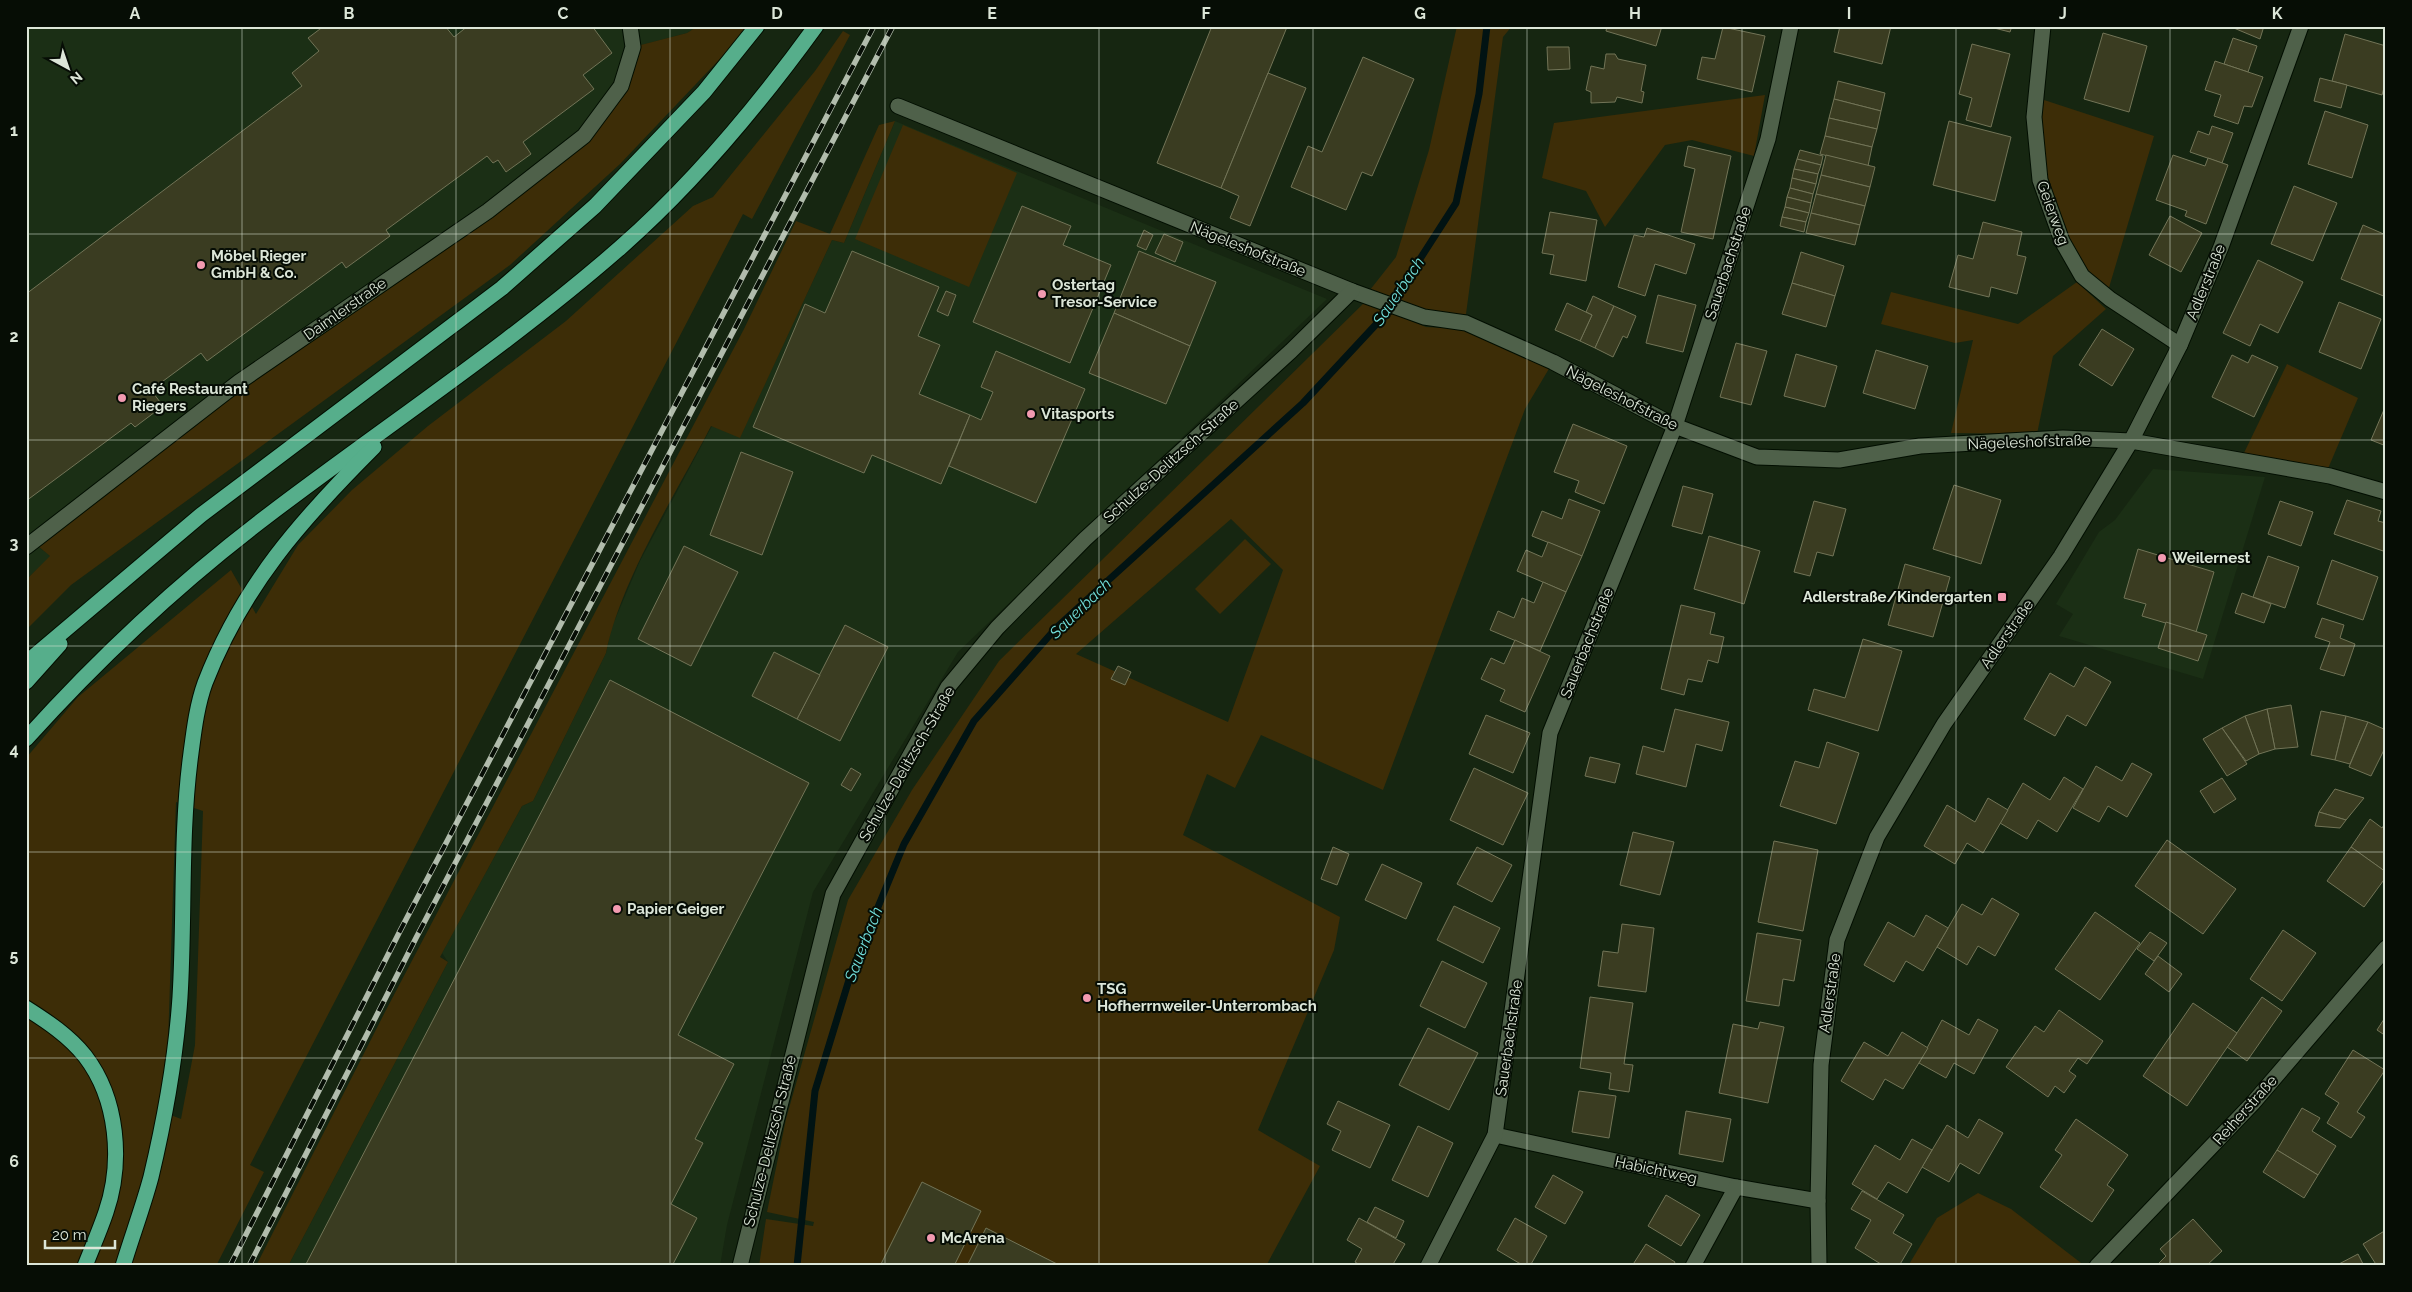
<svg xmlns="http://www.w3.org/2000/svg" width="2412" height="1292" font-family="Raleway,sans-serif">
<style>
.built{fill:#1b2f15}
.green{fill:#3d2d07;fill-rule:evenodd}
.lines{fill:none;stroke-linecap:round;stroke-linejoin:round}
.stream{stroke:#011313;stroke-width:7}
.building{fill:#3a3c21;stroke:#727457}
.minor-casing{stroke:#020e00;stroke-width:17}
.highway-casing{stroke:#020e00;stroke-width:17}
.minor{stroke:#4f614a;stroke-width:15}
.highway{stroke:#56ae8b;stroke-width:15}
.rail-casing{stroke:#b1bcac;stroke-width:5.5}
.rail{stroke:#060d05;stroke-width:4;stroke-dasharray:11;stroke-linecap:butt}
.grid{fill:none;stroke:#dce6d8;stroke-width:1;stroke-opacity:0.55}
.poi-dot{fill:#f29ab0;stroke:#060d05;stroke-width:2}
.labels{text-anchor:middle;stroke-width:4;stroke-linejoin:round;paint-order:stroke}
.street-label{font-size:15px;fill:#dce6d8;stroke:#060d05}
.poi-label{font-size:15px;font-weight:bold;fill:#dce6d8;stroke:#060d05;text-anchor:start}
.water-label{font-size:16px;font-style:italic;fill:#72dfdb;stroke:#060d05}
.neatline{fill:none;stroke:#dce6d8;stroke-width:2}
.grid-label{font-size:16px;text-anchor:middle;font-weight:bold;fill:#dce6d8}
</style>
<rect width="100%" height="100%" fill="#162611"/>
<!-- built -->
<g class="built">
<path d="M26,26h672l-11,7 -53,14 -6,19 -44,70 -552,406 19,14 -25,24z"/>
<path d="M895,121l432,178 -369,353 -145,240 -86,333 -7,41h-432l160,-304 -6,-9 80,-147 11,-5 73,-148 5,-24 29,-68 72,-135 28,11 92,-197 12,3z"/>
<path d="M2153,469l112,8 -62,202 -144,-43 14,-22 -17,-10 43,-72 16,-12z"/>
</g>
<!-- green -->
<g class="green">
<path d="M698,26h50l-15,19 -113,119 -110,101 -439,320 -45,45v-50l24,-24 -18,-15 552,-405 37,-50 12,-39 54,-14z"/>
<path d="M1457,26h55l-9,11 -37,277 -46,2 -54,-21 30,-38 33,-107z"/>
<path d="M843,31l7,4 -98,184 -9,-5 -493,951 14,7 -48,94h-190v-508l52,-61 153,-127 25,44 42,-69 54,-55 76,-64 138,-105 127,-115 20,-9 102,-126zM176,802l27,9 -8,234 -14,74 -23,-9 10,-67z"/>
<path d="M1765,95l-11,61 -62,-16 -27,5 -60,82 -19,-36 -44,-13 12,-55z"/>
<path d="M2041,99l113,37 -46,155c-7,-7 -18,-13 -23,-20 -36,-46 -45,-116 -44,-172z"/>
<path d="M895,121l-51,122 -12,-3 -92,198 -29,-12c-35,68 -90,153 -105,227l-73,148 -11,5 -82,151 8,5 -160,304h-32l129,-254 359,-683 52,-108 34,13 49,-109z"/>
<path d="M903,125l114,48 -48,114 -114,-48z"/>
<path d="M2077,282l29,27 -53,47 -16,78 -86,-1 22,-93 -18,3 -74,-19 10,-32 127,32z"/>
<path d="M1365,302l61,25 38,2 86,38 -25,42 -142,381 -122,-55 -26,53 -28,-14 -24,61 157,82 -6,33 -76,180 62,36 -54,100h-507l7,-47 47,7 1,-4 -47,-10 19,-93 62,-219 64,-110 87,-129zM1231,519l52,51 -55,152 -152,-68z"/>
<path d="M2287,364l71,34 -31,73 -84,-16z"/>
<path d="M1245,539l26,25 -51,50 -25,-25z"/>
<path d="M1978,1193l33,16 74,57h-177l29,-48z"/>
</g>
<g class="lines">
<!-- stream -->
<path class="stream" d="M797,1266l18,-175 37,-121 52,-126 70,-123 83,-94 246,-224 79,-85 74,-115 23,-109 8,-68"/>
</g>
<!-- building -->
<g class="building">
<path d="M324,26h121l9,11 14,-11h124l20,27 -29,22 11,14 -71,53 8,12 -25,18 -8,-12 -5,3 -6,-7 -101,74 4,6 -44,32 -4,-6 -135,99 -6,-8 -50,37 12,16 -28,21 -4,-4 -105,78v-207l276,-208 -10,-13 27,-22 -11,-13z"/>
<path d="M1212,26l75,1 -66,161 -64,-25z"/>
<path d="M1607,26h55l-6,20 -50,-15z"/>
<path d="M1840,26h51l-9,38 -48,-12z"/>
<path d="M1986,26h26l-2,6z"/>
<path d="M2229,26h35l-4,13z"/>
<path d="M1723,27l42,9 -13,56 -55,-13 5,-22 13,2z"/>
<path d="M2103,33l44,13 -18,66 -45,-13z"/>
<path d="M2345,34l41,12v34l-4,15 -50,-14z"/>
<path d="M2233,38l24,8 -9,26 -24,-8z"/>
<path d="M1972,44l38,10 -19,73 -25,-7 6,-22 -13,-4z"/>
<path d="M1547,47h22l1,22 -22,1z"/>
<path d="M1606,54h9l3,5 28,6 -5,26 3,1 -2,11 -25,-6 -2,5 -24,1v-11l-5,-2 5,-24 13,3z"/>
<path d="M1363,57l51,22 -42,97 -10,-4 -16,38 -55,-23 17,-41 14,6z"/>
<path d="M2215,61l48,16 -11,30 -8,-1 -6,18 -24,-8 7,-21 -16,-5z"/>
<path d="M1268,73l38,15 -56,138 -20,-8 9,-22 -18,-8z"/>
<path d="M2320,78l27,7 -6,23 -27,-7z"/>
<path d="M1838,81l47,12 -4,18 -47,-12z"/>
<path d="M1834,99l47,12 -4,18 -48,-11z"/>
<path d="M2325,111l43,14 -16,53 -44,-14z"/>
<path d="M1829,118l48,11 -5,18 -47,-11z"/>
<path d="M1949,121l62,16 -16,64 -62,-16z"/>
<path d="M2212,126l21,7 -11,30 -32,-11 8,-21 11,4z"/>
<path d="M1825,136l47,11 -4,19 -48,-12z"/>
<path d="M1688,146l43,10 -18,83 -32,-7 14,-63 -11,-3z"/>
<path d="M1800,150l23,6 -2,9 -24,-6z"/>
<path d="M1826,155l49,12 -5,20 -49,-12z"/>
<path d="M2173,155l32,11 3,-8 20,7 -22,59 -21,-8 2,-5 -31,-11z"/>
<path d="M1797,159l24,6 -3,9 -24,-5z"/>
<path d="M1794,169l24,5 -2,10 -24,-6z"/>
<path d="M1821,175l49,12 -5,19 -49,-12z"/>
<path d="M1792,178l24,6 -3,10 -23,-6z"/>
<path d="M2294,186l43,17 -24,58 -42,-17z"/>
<path d="M1790,188l23,6 -2,9 -24,-6z"/>
<path d="M1816,194l49,12 -5,19 -49,-12z"/>
<path d="M1787,197l24,6 -2,10 -24,-6z"/>
<path d="M1022,206l49,20 -8,19 48,20 -41,98 -97,-41z"/>
<path d="M1785,207l24,6 -3,9 -24,-5z"/>
<path d="M1550,212l47,8 -11,61 -36,-7 4,-19 -12,-2z"/>
<path d="M1811,213l49,12 -5,20 -49,-12z"/>
<path d="M2170,216l32,17 -21,39 -32,-17z"/>
<path d="M1782,217l24,5 -2,10 -24,-6z"/>
<path d="M1983,222l39,10 -5,23 9,2 -9,37 -26,-7 -2,10 -40,-10 9,-32 15,4z"/>
<path d="M2363,225l23,10v62l-45,-18z"/>
<path d="M1647,228l48,16 -9,30 -31,-10 -10,32 -27,-9 16,-52 10,2z"/>
<path d="M1144,230l9,5 -7,15 -9,-4z"/>
<path d="M1164,234l19,8 -8,20 -20,-9z"/>
<path d="M852,251l87,36 -21,49 22,9 -21,49 51,21 -29,69 -69,-29 -8,18 -111,-46 52,-123 20,9z"/>
<path d="M1139,251l77,31 -26,64 -76,-33z"/>
<path d="M1801,252l43,14 -9,30 -43,-13z"/>
<path d="M2258,260l45,22 -25,51 -18,-9 -10,22 -27,-13z"/>
<path d="M1792,283l43,13 -9,31 -44,-13z"/>
<path d="M946,291l10,4 -8,21 -11,-5z"/>
<path d="M1658,295l38,10 -13,47 -37,-9z"/>
<path d="M1593,296l21,10 -19,42 -15,-7 12,-26 -6,-3z"/>
<path d="M2339,302l42,17 -20,50 -42,-17z"/>
<path d="M1567,303l25,12 -12,26 -25,-11z"/>
<path d="M1614,306l22,10 -9,22 -4,-2 -10,21 -18,-9z"/>
<path d="M1114,313l76,33 -24,58 -77,-31z"/>
<path d="M2102,329l32,20 -22,37 -33,-21z"/>
<path d="M1736,343l31,8 -16,54 -31,-8z"/>
<path d="M1876,350l52,16 -13,43 -52,-16z"/>
<path d="M996,351l89,38 -49,114 -87,-37 21,-51 11,5 12,-28 -12,-5z"/>
<path d="M1796,354l41,12 -12,41 -41,-11z"/>
<path d="M2232,355l16,8 4,-8 26,12 -24,50 -42,-20z"/>
<path d="M2386,405v41l-15,-6z"/>
<path d="M1573,424l54,22 -23,58 -29,-12 4,-11 -25,-9z"/>
<path d="M741,452l52,20 -31,83 -52,-20z"/>
<path d="M1954,485l47,15 -20,64 -48,-15z"/>
<path d="M1683,486l30,8 -11,40 -30,-8z"/>
<path d="M1569,499l31,12 -18,45 -50,-20 10,-25 20,8z"/>
<path d="M2347,500l34,11 -3,10 8,2v29l-52,-18z"/>
<path d="M1814,501l32,8 -13,47 -16,-4 -7,24 -16,-4z"/>
<path d="M2280,501l33,11 -12,34 -33,-12z"/>
<path d="M1709,536l51,15 -16,53 -50,-15z"/>
<path d="M1548,542l34,14 -16,36 -49,-21 9,-21 16,7z"/>
<path d="M684,546l54,26 -47,94 -53,-27z"/>
<path d="M2138,549l76,23 -18,60 -54,-16 4,-12 -22,-6z"/>
<path d="M2268,556l31,11 -14,41 -32,-11z"/>
<path d="M2332,560l46,17 -15,43 -46,-16z"/>
<path d="M1905,564l45,13 -17,60 -45,-12z"/>
<path d="M1543,582l23,10 -26,59 -50,-21 8,-19 16,7 8,-20 12,5z"/>
<path d="M2242,593l29,11 -7,19 -29,-10z"/>
<path d="M1681,605l34,8 -5,21 14,3 -6,26 -10,-3 -6,22 -14,-3 -4,16 -23,-6z"/>
<path d="M2322,618l22,7 -4,13 15,6 -11,32 -24,-7 10,-27 -15,-5z"/>
<path d="M2166,622l41,13 -9,26 -40,-13z"/>
<path d="M845,625l43,22 -48,94 -43,-22z"/>
<path d="M1863,639l39,12 -24,80 -70,-21 6,-21 31,9z"/>
<path d="M1515,640l35,16 -25,56 -25,-11 5,-11 -24,-11 10,-21 13,6z"/>
<path d="M774,652l46,23 -23,44 -45,-23z"/>
<path d="M1118,666l13,6 -6,13 -14,-6z"/>
<path d="M2085,667l26,15 -25,44 -19,-11 -12,21 -31,-17 26,-46 24,14z"/>
<path d="M610,680l199,103 -131,252 56,29 -39,75 8,4 -32,61 26,14 -25,48h-367z"/>
<path d="M2291,705l7,42 -23,2 -8,-40z"/>
<path d="M1675,709l54,13 -7,29 -26,-7 -10,43 -50,-13 7,-28 21,6z"/>
<path d="M2267,709l8,40 -16,5 -14,-38z"/>
<path d="M2321,711l25,5 -11,44 -24,-5z"/>
<path d="M1486,715l44,18 -17,40 -44,-19z"/>
<path d="M2245,716l14,38 -13,7 -24,-33z"/>
<path d="M2346,716l22,6 -18,42 -15,-4z"/>
<path d="M2368,722l18,8v16l-15,30 -22,-9z"/>
<path d="M2222,728l25,36 -20,12 -24,-37z"/>
<path d="M1827,742l32,11 -23,71 -56,-18 15,-45 24,7z"/>
<path d="M1590,757l30,7 -5,19 -30,-7z"/>
<path d="M2132,763l20,11 -25,43 -19,-11 -9,16 -26,-14 23,-42 26,15z"/>
<path d="M851,768l10,6 -10,17 -10,-6z"/>
<path d="M1474,768l54,25 -25,52 -53,-25z"/>
<path d="M2064,777l19,12 -26,43 -19,-12 -11,19 -27,-16 23,-40 27,17z"/>
<path d="M2222,778l14,21 -22,14 -14,-22z"/>
<path d="M2335,789l29,9 -18,22 -27,-8z"/>
<path d="M1988,798l20,12 -25,43 -16,-10 -12,21 -31,-18 23,-41 28,17z"/>
<path d="M2319,812l27,8 -6,8 -25,-2z"/>
<path d="M2370,819l12,9 4,-6v50l-35,-25z"/>
<path d="M1633,832l41,10 -14,53 -40,-10z"/>
<path d="M2167,840l69,49 -33,45 -68,-48z"/>
<path d="M1774,841l44,9 -15,81 -45,-9z"/>
<path d="M1333,847l16,7 -12,31 -16,-6z"/>
<path d="M1477,847l35,18 -20,37 -35,-18z"/>
<path d="M2351,847l35,25v5l-22,30 -37,-26z"/>
<path d="M1382,864l40,19 -16,36 -41,-19z"/>
<path d="M1992,898l27,16 -24,42 -17,-10 -11,19 -30,-18 25,-43 20,11z"/>
<path d="M1454,906l46,22 -17,35 -46,-23z"/>
<path d="M2095,912l45,31 -40,57 -45,-31z"/>
<path d="M1926,915l22,13 -25,43 -17,-10 -12,21 -30,-17 24,-43 26,15z"/>
<path d="M1622,924l32,4 -8,64 -48,-6 5,-35 15,2z"/>
<path d="M2283,930l33,23 -34,48 -32,-22z"/>
<path d="M2150,932l17,11 -13,18 -17,-12z"/>
<path d="M1757,933l44,7 -7,41 -11,-2 -4,27 -33,-5z"/>
<path d="M2158,956l24,18 -13,18 -24,-18z"/>
<path d="M1442,961l45,22 -22,45 -45,-22z"/>
<path d="M1590,997l43,6 -9,61 9,1 -4,27 -20,-3 2,-16 -31,-5z"/>
<path d="M2262,997l20,14 -35,50 -20,-14z"/>
<path d="M2193,1003l44,30 -50,73 -44,-30z"/>
<path d="M2059,1010l44,31 -16,23 -9,-6 -9,13 7,5 -12,17 -9,-7 -7,11 -42,-30 29,-41 9,6z"/>
<path d="M2386,1016v20l-9,-6z"/>
<path d="M1978,1019l20,11 -24,44 -20,-11 -8,15 -27,-15 23,-43 27,15z"/>
<path d="M1760,1022l24,5 -16,76 -49,-10 14,-69 25,5z"/>
<path d="M1428,1028l50,25 -29,57 -50,-25z"/>
<path d="M1902,1032l26,16 -25,41 -18,-10 -12,21 -32,-19 23,-39 24,14z"/>
<path d="M2353,1050l32,20 -28,42 8,5 -14,21 -24,-15 12,-20 -14,-9z"/>
<path d="M1579,1091l37,5 -7,42 -37,-6z"/>
<path d="M1338,1101l52,24 -20,43 -38,-18 9,-19 -14,-7z"/>
<path d="M2302,1108l18,10 -8,13 24,15 -18,29 -41,-25z"/>
<path d="M1686,1111l45,8 -8,43 -44,-8z"/>
<path d="M1979,1119l24,14 -24,41 -19,-11 -11,19 -27,-15 25,-42 21,13z"/>
<path d="M2076,1119l52,36 -21,30 7,5 -22,32 -52,-35 22,-32 -7,-5z"/>
<path d="M1418,1126l35,17 -25,54 -36,-17z"/>
<path d="M1912,1139l20,11 -25,43 -19,-11 -11,17 -25,-15 23,-39 25,15z"/>
<path d="M2277,1150l41,25 -14,23 -41,-26z"/>
<path d="M1553,1175l30,17 -18,32 -30,-17z"/>
<path d="M922,1182l59,29 -27,55h-74z"/>
<path d="M1862,1191l42,24 -11,18 19,11 -13,22h-15l-29,-18 16,-28 -20,-11z"/>
<path d="M1666,1195l34,20 -19,31 -33,-20z"/>
<path d="M1375,1207l29,14 -8,17 -29,-16z"/>
<path d="M1359,1218l46,26 -13,22h-30l-7,-4 7,-13 -15,-9z"/>
<path d="M1515,1218l32,18 -17,30h-6l-27,-16z"/>
<path d="M2193,1219l29,32 -16,15h-50l10,-10 -6,-7z"/>
<path d="M986,1228l75,38h-94z"/>
<path d="M2386,1230v36h-9l-14,-22z"/>
<path d="M1646,1244l29,18 -2,4h-41z"/>
<path d="M2358,1254l6,12h-27v-1z"/>
</g>
<g class="lines">
<!-- minor casing -->
<g class="minor-casing">
<g id="minor">
<path d="M2043,26l-9,91 6,63 22,61 20,35 28,23 70,46"/>
<path d="M898,106l454,185 72,26 42,6 87,39 122,64 82,31 82,3 81,-14 143,-8 68,3 199,35 56,16"/>
<path d="M26,547l213,-165 249,-171 96,-75 37,-50 12,-39 -3,-21"/>
<path d="M1495,1135l241,52 82,14"/>
<path d="M740,1266l93,-372 115,-207 49,-59 88,-89 206,-188 61,-60"/>
<path d="M1428,1266l67,-131 55,-402 125,-307 93,-287 23,-113"/>
<path d="M1693,1266l43,-79"/>
<path d="M1819,1266l-1,-65 3,-136 16,-125 40,-103 67,-113 117,-168 70,-115 49,-96 41,-98 80,-221"/>
<path d="M2097,1266l156,-163 133,-155"/>
</g>
</g>
<!-- highway casing -->
<g class="highway-casing">
<g id="highway">
<path d="M26,663l175,-148 301,-227 93,-82 109,-114 53,-66"/>
<path d="M26,682l34,-38"/>
<path d="M26,739c73,-81 153,-156 240,-222 118,-90 243,-172 355,-270 74,-65 137,-141 195,-221"/>
<path d="M26,1008c22,14 43,28 59,48 33,43 38,106 21,156 -6,18 -14,36 -21,54"/>
<path d="M123,1266c9,-30 20,-59 28,-89 14,-59 25,-120 29,-180 5,-81 0,-163 11,-244 3,-23 6,-48 14,-70 38,-98 96,-163 169,-236"/>
</g>
</g>
<!-- minor -->
<use href="#minor" class="minor"/>
<!-- highway -->
<use href="#highway" class="highway"/>
<!-- rail casing -->
<g class="rail-casing">
<g id="rail">
<path d="M230,1266l170,-335 474,-905"/>
<path d="M249,1266l167,-328 477,-912"/>
</g>
</g>
<!-- rail -->
<use href="#rail" class="rail"/>
</g>
<!-- grid -->
<path class="grid" d="M242,26v1240M456,26v1240M670,26v1240M885,26v1240M1099,26v1240M1313,26v1240M1527,26v1240M1742,26v1240M1956,26v1240M2170,26v1240M26,234h2360M26,440h2360M26,646h2360M26,852h2360M26,1058h2360"/>
<!-- markers -->
<g class="poi-dot">
<circle cx="201" cy="265" r="5"/>
<circle cx="1042" cy="294" r="5"/>
<circle cx="122" cy="398" r="5"/>
<circle cx="1031" cy="414" r="5"/>
<circle cx="2162" cy="558" r="5"/>
<rect x="1997" y="592" width="10" height="10" rx="2.5"/>
<circle cx="617" cy="909" r="5"/>
<circle cx="1087" cy="998" r="5"/>
<circle cx="931" cy="1238" r="5"/>
</g>
<g class="labels">
<!-- street labels -->
<g class="street-label">
<text transform="translate(2053 213) rotate(70)" y="5">Geierweg</text>
<text transform="translate(1248 249) rotate(22)" y="5">Nägeleshofstraße</text>
<text transform="translate(1728 263) rotate(-72)" y="5">Sauerbachstraße</text>
<text transform="translate(2206 282) rotate(-68)" y="5">Adlerstraße</text>
<text transform="translate(345 309) rotate(-35)" y="5">Daimlerstraße</text>
<text transform="translate(1622 398) rotate(27)" y="5">Nägeleshofstraße</text>
<text transform="translate(2029 442) rotate(-2)" y="5">Nägeleshofstraße</text>
<text transform="translate(1171 461) rotate(-42)" y="5">Schulze-Delitzsch-Straße</text>
<text transform="translate(2007 634) rotate(-55)" y="5">Adlerstraße</text>
<text transform="translate(1587 643) rotate(-68)" y="5">Sauerbachstraße</text>
<text transform="translate(907 764) rotate(-60)" y="5">Schulze-Delitzsch-Straße</text>
<text transform="translate(1830 993) rotate(-82)" y="5">Adlerstraße</text>
<text transform="translate(1509 1038) rotate(-82)" y="5">Sauerbachstraße</text>
<text transform="translate(2245 1110) rotate(-48)" y="5">Reiherstraße</text>
<text transform="translate(770 1141) rotate(-76)" y="5">Schulze-Delitzsch-Straße</text>
<text transform="translate(1656 1170) rotate(12)" y="5">Habichtweg</text>
</g>
<!-- poi labels -->
<g class="poi-label">
<text x="211" y="261">Möbel Rieger<tspan x="211" dy="17">GmbH &amp; Co.</tspan></text>
<text x="1052" y="290">Ostertag<tspan x="1052" dy="17">Tresor-Service</tspan></text>
<text x="132" y="394">Café Restaurant<tspan x="132" dy="17">Riegers</tspan></text>
<text x="1041" y="419">Vitasports</text>
<text x="2172" y="563">Weilernest</text>
<text x="1992" y="602" text-anchor="end">Adlerstraße/Kindergarten</text>
<text x="627" y="914">Papier Geiger</text>
<text x="1097" y="994">TSG<tspan x="1097" dy="17">Hofherrnweiler-Unterrombach</tspan></text>
<text x="941" y="1243">McArena</text>
</g>
<!-- water labels -->
<g class="water-label">
<text transform="translate(1398 291) rotate(-56)" y="6">Sauerbach</text>
<text transform="translate(1080 608) rotate(-44)" y="6">Sauerbach</text>
<text transform="translate(863 944) rotate(-69)" y="6">Sauerbach</text>
</g>
</g>
<!-- border -->
<rect width="2412" height="1292" fill="none" stroke="#060d05" stroke-width="55"/>
<!-- north arrow -->
<g transform="translate(68 68) rotate(140)" stroke="#060d05" stroke-width="4" paint-order="stroke">
<path d="M0-4L9 19L0 12L-9 19Z" fill="#dce6d8"/>
<text y="-8" font-size="14" font-weight="bold" text-anchor="middle" fill="#dce6d8">N</text>
</g>
<!-- scale -->
<path d="M45 1240v8h70v-8" fill="none" stroke="#dce6d8" stroke-width="2.5"/>
<text x="52" y="1240" font-size="15" fill="#dce6d8" stroke="#060d05" stroke-width="4" paint-order="stroke">20 m</text>
<rect x="28" y="28" width="2356" height="1236" class="neatline"/>
<g class="grid-label">
<text x="135" y="19">A</text>
<text x="349" y="19">B</text>
<text x="563" y="19">C</text>
<text x="777" y="19">D</text>
<text x="992" y="19">E</text>
<text x="1206" y="19">F</text>
<text x="1420" y="19">G</text>
<text x="1635" y="19">H</text>
<text x="1849" y="19">I</text>
<text x="2063" y="19">J</text>
<text x="2277" y="19">K</text>
<text x="14" y="136">1</text>
<text x="14" y="342">2</text>
<text x="14" y="549">3</text>
<text x="14" y="755">4</text>
<text x="14" y="961">5</text>
<text x="14" y="1167">6</text>
</g>
</svg>
